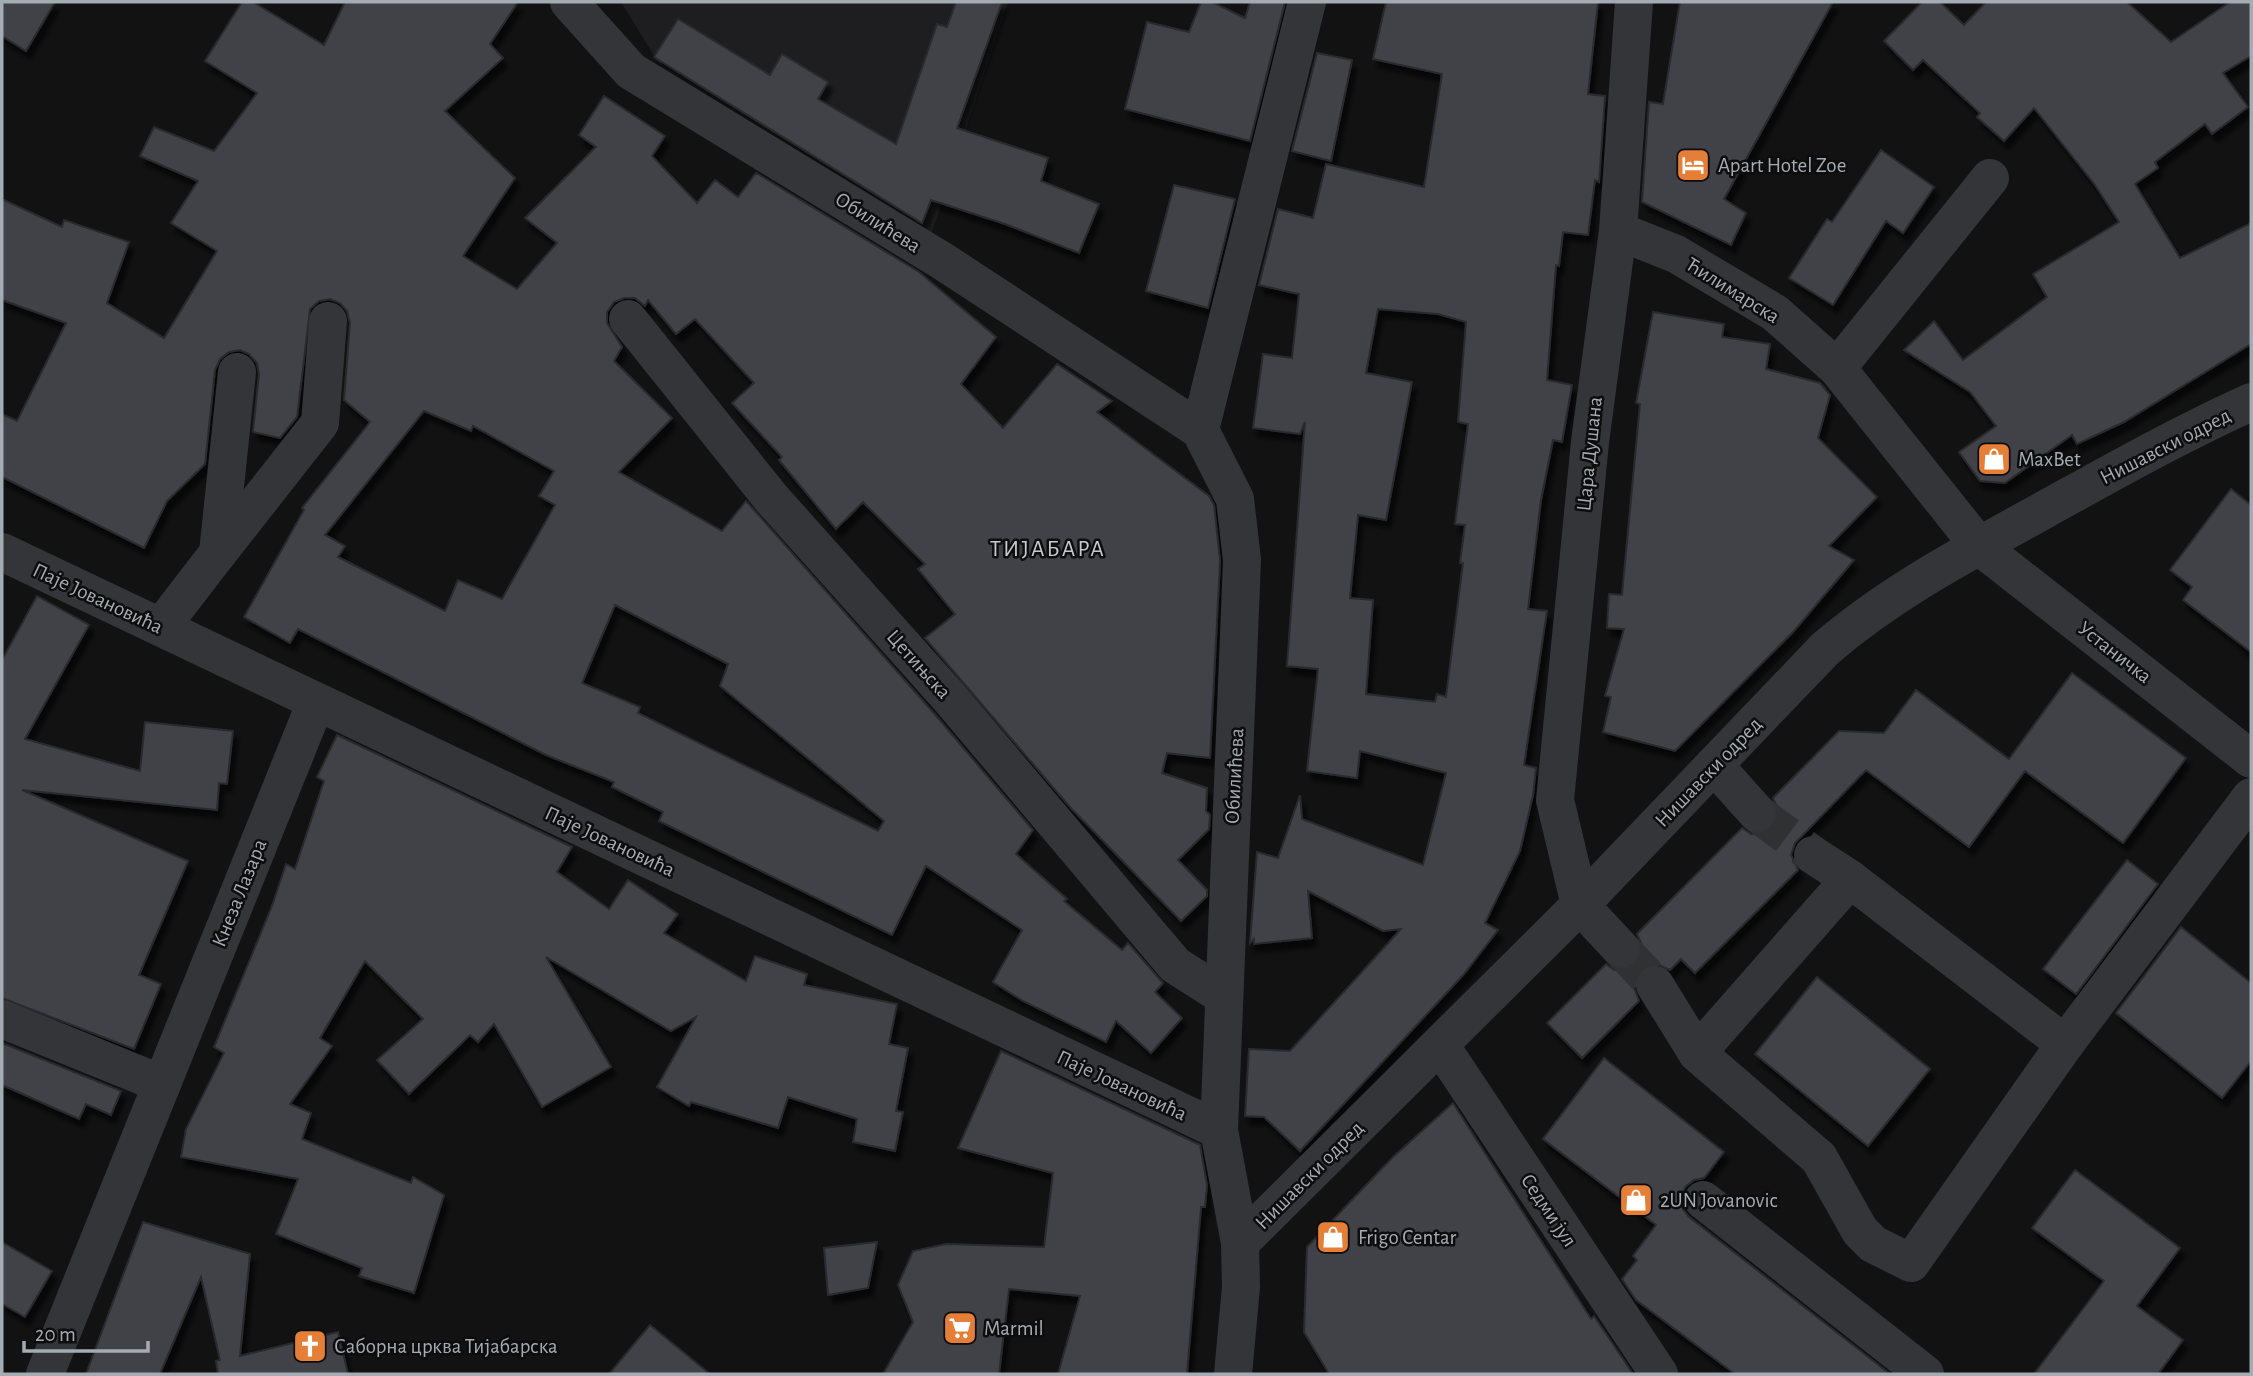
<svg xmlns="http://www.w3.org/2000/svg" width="2253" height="1376" font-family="'Alegreya Sans',sans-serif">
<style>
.built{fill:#1e1e20}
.building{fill:#414346;stroke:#2c2c2f;stroke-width:2;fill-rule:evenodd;filter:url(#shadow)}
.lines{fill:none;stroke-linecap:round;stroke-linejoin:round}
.minor-tunnel{stroke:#2f3133;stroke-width:38;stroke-dasharray:38 19;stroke-linecap:butt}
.minor{stroke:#333538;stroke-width:38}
.labels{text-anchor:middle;stroke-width:5;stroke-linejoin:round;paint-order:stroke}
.poi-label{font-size:21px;fill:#a4acb3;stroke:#0d0d0e;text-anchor:start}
.street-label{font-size:21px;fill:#a4acb3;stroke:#0d0d0e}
.neighbourhood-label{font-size:23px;letter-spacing:2px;fill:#c4cacf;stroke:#0d0d0e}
</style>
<defs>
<filter id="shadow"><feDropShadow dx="4.5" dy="8" stdDeviation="2" flood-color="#0009"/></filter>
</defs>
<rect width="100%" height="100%" fill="#121213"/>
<!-- built -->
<path class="built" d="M621,2h387l-78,236 -269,-171z"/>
<!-- building -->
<g class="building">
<path d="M2,2h53l-29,49 -24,-15z"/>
<path d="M242,2h11l71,43 21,-43h173l-28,42 13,14 -58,53 70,67 -52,78 54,33 40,-46 -32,-25 71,-71 -17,-12 25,-39 61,40 -13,20 45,47 18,-23 23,17 18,-24 163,99 77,65 -35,47 42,44 54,-64 55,37 -15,11 112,84 5,9 6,56 -10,197 -43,-5 -5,20 45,15 -1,23 4,4 -1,14 -31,31 29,30v6l-26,25 -111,-114 -145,-169 30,-24 -37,-45 7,-5 -62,-62 -27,27 -57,-69 3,-3 -50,-54 22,-20 -59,-64 -19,15 -28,-34 -3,6 -10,-8h-11l-10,4 -7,10v11l15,24 -8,14 58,57 -53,54 103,59 24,-30 186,210 101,119 -17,24 51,45 -3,2 58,49 6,-7 35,40 -8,9 27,26 -31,35 -35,-32 -10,21 -83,-41 -30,-19 29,-52 -96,-64 -34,69 -233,-114 4,-9 -51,-25 2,-5 -68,-27 -248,-126 -8,14 -46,-26 60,-107 -2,-2 68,-86 -26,-22 6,-77 -3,-12 -7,-8 -10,-4 -11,2 -9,8 -13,108 -17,21 -27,-6 6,-58 -2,-11 -8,-9 -9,-4 -11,2 -9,7 -5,11 -10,94 -38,37 -23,47 -142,-71v-63l15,7 49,-98 -64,-23v-101l60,28 2,-7 65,22 -22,61 57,35 53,-87 -46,-28 27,-42 -58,-25 14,-29 60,24 43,-58 -52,-32zM424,411l47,20 2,-5 81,45 -15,25 16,9 -53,94 -44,-19 -13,31 -107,-54 7,-11 -20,-11zM615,605l113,59 -8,22 164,135 -6,10 -240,-118 2,-6 -58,-24z"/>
<path d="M956,2h46l-45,126 91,30 -7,23 58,23 -20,49 -74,-29 -74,-24 -9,23 -268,-166 24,-38 92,56 12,-21 46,28 -10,17 78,45 41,-120 10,3z"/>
<path d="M1201,2h11l33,16 5,-16h35l-35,139 -125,-32 22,-87 42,10z"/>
<path d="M1386,2h212l-10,92 17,2 -6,86 -4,-2 -7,55 -25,-3 -4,34 -3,-1 -9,115 25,5 -10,57 -9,-2 -12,60 -13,109 19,2 -23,154 12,3 -3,27 -13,56 -35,72 13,7 -34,44 -164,177 -36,-34 -19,-1 4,-67 41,2 111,-122 -18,2 -75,-40 4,47 -58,6v-5l-4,4 7,-91 21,6 22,-63 2,24 121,46 23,-92 -86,-22 -3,27 -50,-7 11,-102 -31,-3 18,-244 -5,12 -47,-6 10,-74 29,4 7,-64 -40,-9 19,-76 35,9 13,-54 98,23 18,-113 -69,-15zM1378,309l60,5 28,8 -8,100 10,2 -13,100 10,1 -5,38h3l-17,134 -9,-3 -2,8 -69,-8 7,-94 -23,-2 8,-83 28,5 26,-138 -46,-9z"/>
<path d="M1680,2h153l-109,197 22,14 -15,32 -89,-43 7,-100 14,2z"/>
<path d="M1922,2h18l24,23 22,-23h141l44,40 59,-40h21v54l-28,17 25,34 -36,27 -7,-10 -50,38 3,6 -23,16 45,74 71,-35v121l-127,78 -47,22 -5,-9 -67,48 -25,-2 -21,-29 37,-26 -26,-34 -66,-42 30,-29 29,39 84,-63 -14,-23 86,-52 -24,-37 -61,-77 -30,33 -27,-24 3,-4 -57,-53 -10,10 -29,-29z"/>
<path d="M1317,53l35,7 -21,101 -39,-10z"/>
<path d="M1881,150l53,37 -31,46 -17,-12 -53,84 -44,-27 38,-59 5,3z"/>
<path d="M1174,185l61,14 -27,109 -62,-17z"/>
<path d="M1653,312l71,12 -2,13 48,7 -4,25 54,14 10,12 -12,43 59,59 -48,49 25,14 -60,71 -119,120 -72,-19 8,-35 -6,-1 19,-67 -17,-1 2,-34 13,1 18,-191 -4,-1z"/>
<path d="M2231,489l20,16v147l-68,-52 9,-13 -22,-17z"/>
<path d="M37,596l52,29 -64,114 115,32 5,-49 88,9 -6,53 -8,-1 -2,27 -195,-20 166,71 -49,114 22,9 -27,65 -132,-51v-338z"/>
<path d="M2072,673l114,85 -63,85 -98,-72 -56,76 -103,-77 -71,73 -4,12 7,15 -103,103 -14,-14 -11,11 -15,-7 -12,4 -7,7 -3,11 6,16 -57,57 -35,-35 59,-59 8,6h11l11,-6 6,-8v-11l-5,-11 105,-106 9,6h10l11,-5 5,-9 1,-11 -5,-11 66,-67 45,2 32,-43 93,69z"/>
<path d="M337,735l235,112 -15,25 52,37 19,-29 50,34 -14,19 82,48 9,-25 52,18 -3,11 93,19 -8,40 19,4 -12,63 7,1 -8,39 -42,-9 4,-23 -69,-22 -10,31 -87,-26 -2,4 -32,-19 39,-70 -25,14 -125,-74 65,110 -69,40 -48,-83 -16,18 -8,-7 -61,59 -32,-34 46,-41 -58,-58 -45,77 12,8 -42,58 21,9 -9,26 109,44 2,-6 31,18 -30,98 -55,-17 3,-8 -86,-34 22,-55 -117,-22 5,-28 38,-76 -10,-6 58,-141 14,-42 9,5 29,-88 -7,-4z"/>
<path d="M2127,860l31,24 -82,110 -33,-25z"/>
<path d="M2181,927l70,56v78l-29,37 -106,-85z"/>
<path d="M1817,977l113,92 -62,77 -113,-92z"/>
<path d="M2,1043l119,48 -10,24 -25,-11 -7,15 -77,-34z"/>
<path d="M1001,1051l199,94 7,40 -2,22h-4l-14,167h-129l22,-78 -71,-7 -10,85h-116l30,-52 -15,-37 15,-34 33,-7 98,3 9,-74 -95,-25z"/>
<path d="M1604,1058l120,94 -20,26 -10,2 -9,7 -4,11 2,11 6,8 201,157h-155l-99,-74 -14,-21 15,-19 -4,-4 23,-31 -113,-86z"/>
<path d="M1453,1103l138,216 3,-3 39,58h-304l-25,-42 3,-85 85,-89z"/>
<path d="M2075,1170l105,78 -43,58 46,34 -25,34h-124l70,-93 -72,-53z"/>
<path d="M143,1222l107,32 -10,102 98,-24 10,42h-130l-2,-13 4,-1 -19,-83 -41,97h-74z"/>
<path d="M2,1242l50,29 -27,46 -23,-13z"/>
<path d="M877,1242l-9,46 -40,7 -4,-47z"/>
<path d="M650,1325l60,49h-101z"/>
</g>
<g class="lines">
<!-- minor-tunnel -->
<g class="minor-tunnel">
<path d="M1757,813l56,42"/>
<path d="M1621,949l34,36"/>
</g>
<!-- minor -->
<g class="minor">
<path d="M569,2l62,69 313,191 256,168"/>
<path d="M1618,231l58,23 99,59 62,55 142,178 272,213"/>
<path d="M628,319l144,180 177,198 226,268 47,30"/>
<path d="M1837,368l153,-190"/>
<path d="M2,552l1217,578"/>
<path d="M218,553l102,-130 8,-102"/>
<path d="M161,627l57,-74 19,-181"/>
<path d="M1714,765l43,48"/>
<path d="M1813,855l37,24"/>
<path d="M1621,949l-41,-44 -25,-105 35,-358 28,-211 16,-229"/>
<path d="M1655,985l42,68 122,105 41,73 13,13 38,19 154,-219 -215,-165 -153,174"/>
<path d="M2,1019l160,65"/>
<path d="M2065,1044l186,-247"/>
<path d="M1440,1045l219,329"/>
<path d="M1703,1200l222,174"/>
<path d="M1240,1243l340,-338 245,-256c66,-57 143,-97 219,-139 69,-38 136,-76 207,-108"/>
<path d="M45,1374l271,-672"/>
<path d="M1233,1374l8,-87 -1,-44 -21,-113 23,-570 -7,-61 -35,-69 107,-428"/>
</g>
</g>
<!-- icons -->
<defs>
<g id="hotel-square" transform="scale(1.75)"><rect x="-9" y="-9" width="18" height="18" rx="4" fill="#e57f37" stroke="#0d0d0e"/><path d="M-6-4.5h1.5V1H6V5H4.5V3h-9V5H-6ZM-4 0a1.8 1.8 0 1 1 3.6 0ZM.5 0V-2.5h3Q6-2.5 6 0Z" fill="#fff"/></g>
<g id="shop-square" transform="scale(1.75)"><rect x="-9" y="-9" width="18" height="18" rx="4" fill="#e57f37" stroke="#0d0d0e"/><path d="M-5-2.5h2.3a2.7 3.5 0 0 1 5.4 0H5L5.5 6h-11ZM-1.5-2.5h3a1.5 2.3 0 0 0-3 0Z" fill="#fff"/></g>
<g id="supermarket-square" transform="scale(1.75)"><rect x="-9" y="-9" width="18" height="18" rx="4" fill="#e57f37" stroke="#0d0d0e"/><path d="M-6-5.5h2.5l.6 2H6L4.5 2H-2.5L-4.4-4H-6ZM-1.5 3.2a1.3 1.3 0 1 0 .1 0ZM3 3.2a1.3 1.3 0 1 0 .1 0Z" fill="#fff"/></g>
<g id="church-square" transform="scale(1.75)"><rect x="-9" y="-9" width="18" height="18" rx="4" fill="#e57f37" stroke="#0d0d0e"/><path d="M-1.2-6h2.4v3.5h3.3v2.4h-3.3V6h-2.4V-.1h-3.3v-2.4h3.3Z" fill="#fff"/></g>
</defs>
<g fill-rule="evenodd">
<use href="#hotel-square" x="1693" y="165"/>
<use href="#shop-square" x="1994" y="459"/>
<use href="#shop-square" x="1636" y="1200"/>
<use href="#shop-square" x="1333" y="1237"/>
<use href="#supermarket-square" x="960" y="1328"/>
<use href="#church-square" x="310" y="1346"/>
</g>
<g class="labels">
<!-- poi labels -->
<g class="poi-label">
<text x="1718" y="172">Apart Hotel Zoe</text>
<text x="2018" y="466">MaxBet</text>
<text x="1660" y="1207">2UN Jovanovic</text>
<text x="1358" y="1244">Frigo Centar</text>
<text x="984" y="1335">Marmil</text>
<text x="334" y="1353">Саборна црква Тијабарска</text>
</g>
<!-- street labels -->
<g class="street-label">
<text transform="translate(878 222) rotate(32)" y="7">Обилићева</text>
<text transform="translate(1733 290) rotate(32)" y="7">Ћилимарска</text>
<text transform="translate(2165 446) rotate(-27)" y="7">Нишавски одред</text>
<text transform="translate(1589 454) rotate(-84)" y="7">Цара Душана</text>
<text transform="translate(98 598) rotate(25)" y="7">Паје Јовановића</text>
<text transform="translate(2115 652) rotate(38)" y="7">Устаничка</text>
<text transform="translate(919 664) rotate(48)" y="7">Цетињска</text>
<text transform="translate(1708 772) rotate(-46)" y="7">Нишавски одред</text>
<text transform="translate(1234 776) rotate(-87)" y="7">Обилићева</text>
<text transform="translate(610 841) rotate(25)" y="7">Паје Јовановића</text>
<text transform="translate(239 893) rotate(-68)" y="7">Кнеза Лазара</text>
<text transform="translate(1122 1085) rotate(25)" y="7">Паје Јовановића</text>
<text transform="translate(1309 1175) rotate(-45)" y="7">Нишавски одред</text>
<text transform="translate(1549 1210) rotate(56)" y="7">Седми јул</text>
</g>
<!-- neighbourhood labels -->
<g class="neighbourhood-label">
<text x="1048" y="556">ТИЈАБАРА</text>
</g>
</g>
<!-- border -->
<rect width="2253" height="1376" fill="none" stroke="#a4acb3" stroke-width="7"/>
<!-- scale -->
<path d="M24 1341v10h124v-10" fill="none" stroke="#a4acb3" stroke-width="3.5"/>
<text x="35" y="1341" font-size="21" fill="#a4acb3" stroke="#0d0d0e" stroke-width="5" paint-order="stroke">20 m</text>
</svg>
